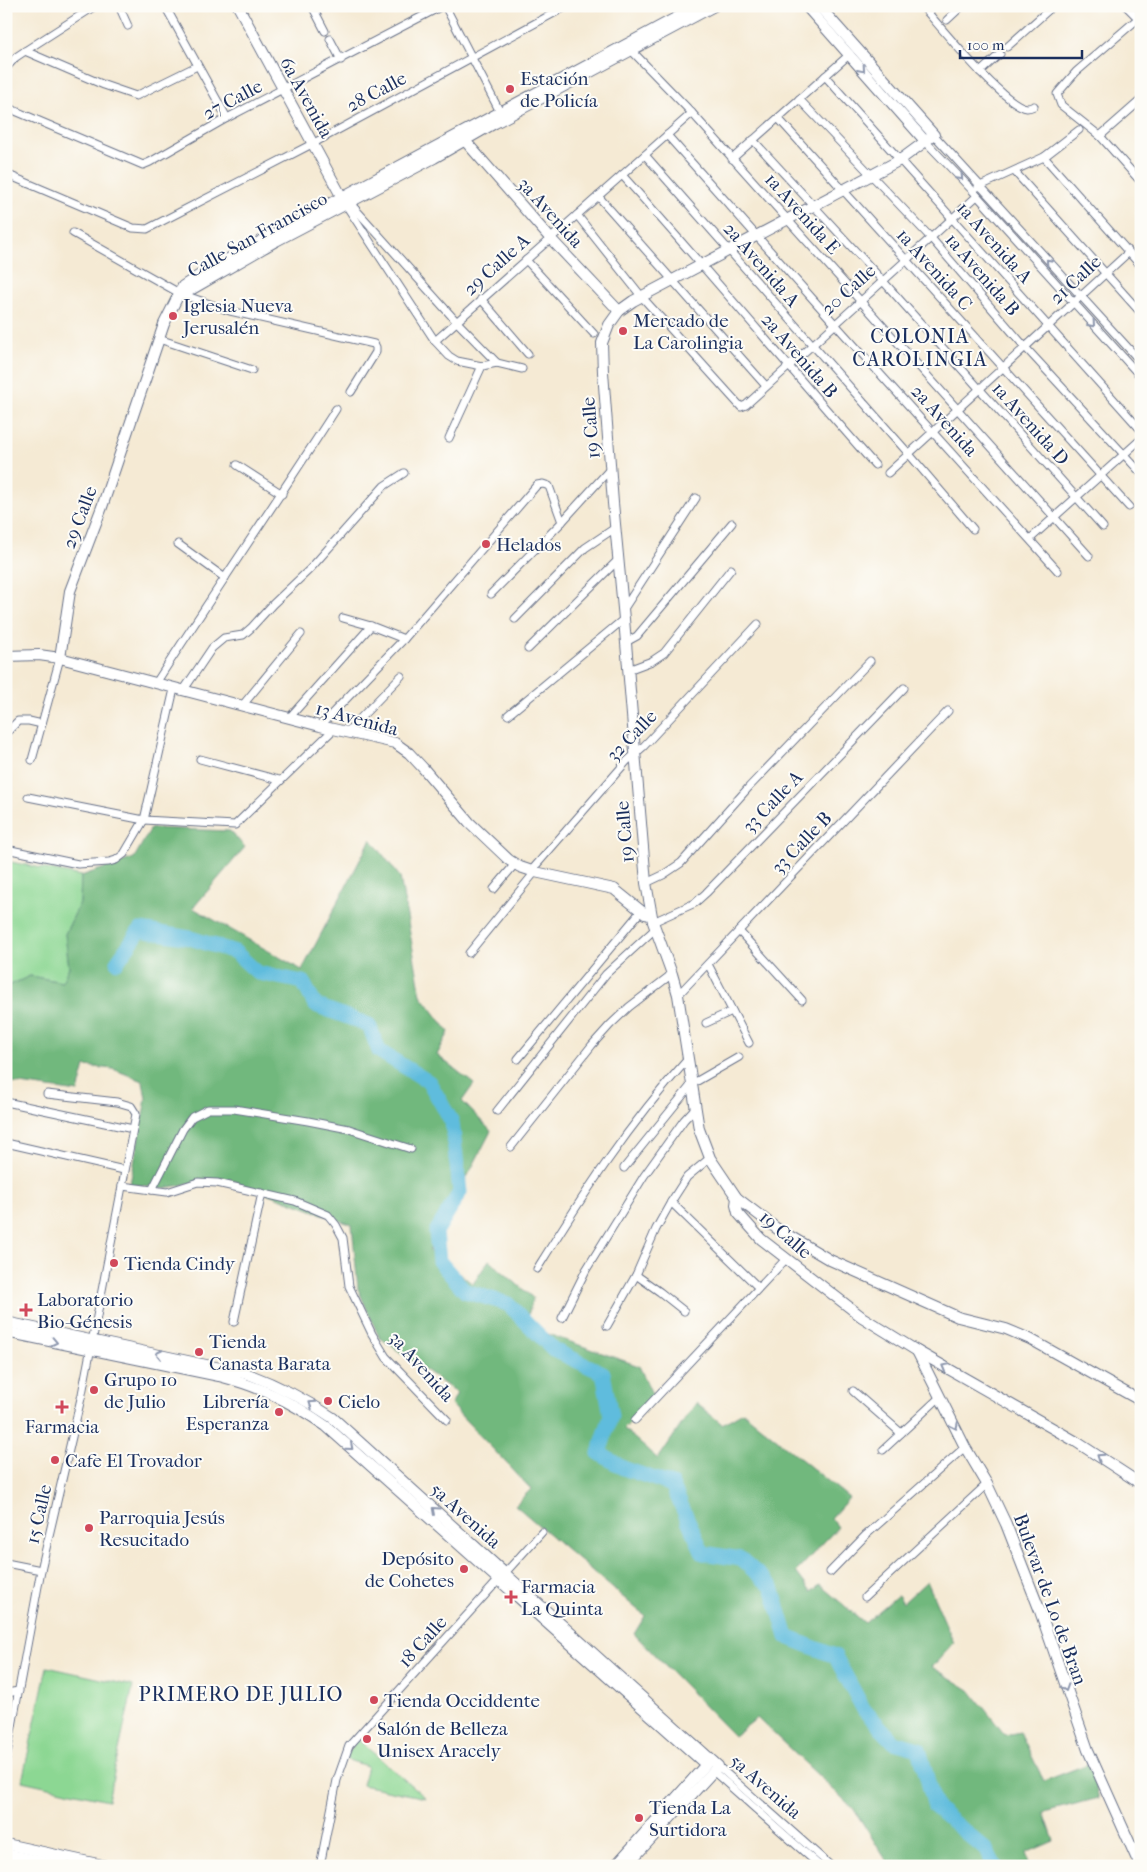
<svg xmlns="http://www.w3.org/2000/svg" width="1147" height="1872" font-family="'IM FELL French Canon',serif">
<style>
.green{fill:#8cd793;stroke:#548378}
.forest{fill:#71b87d;stroke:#46746e}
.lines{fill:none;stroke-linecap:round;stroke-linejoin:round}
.river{stroke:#5ebcdd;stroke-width:15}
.street-casing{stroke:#677087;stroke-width:9}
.secondary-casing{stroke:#677087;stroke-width:12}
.street{stroke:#fff;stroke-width:7}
.secondary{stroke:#fff;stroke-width:10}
.oneway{stroke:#8d97ae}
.poi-dot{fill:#d1495b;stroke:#fdfcf7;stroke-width:2}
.labels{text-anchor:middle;stroke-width:4;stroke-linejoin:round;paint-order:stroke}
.poi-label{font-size:19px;fill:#1b2f5e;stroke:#fdfcf7;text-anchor:start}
.street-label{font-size:19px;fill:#1b2f5e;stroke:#fdfcf7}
.neighbourhood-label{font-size:20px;letter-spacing:1px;fill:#1b2f5e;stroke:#fdfcf7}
</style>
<rect width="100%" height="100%" fill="#fdfcf7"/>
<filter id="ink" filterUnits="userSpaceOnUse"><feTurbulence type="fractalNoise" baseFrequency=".02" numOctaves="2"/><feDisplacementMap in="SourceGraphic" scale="10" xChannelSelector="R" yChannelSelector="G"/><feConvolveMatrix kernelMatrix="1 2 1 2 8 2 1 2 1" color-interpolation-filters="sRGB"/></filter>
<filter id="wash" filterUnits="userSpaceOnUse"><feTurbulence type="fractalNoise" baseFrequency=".0096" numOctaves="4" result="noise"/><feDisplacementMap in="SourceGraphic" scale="20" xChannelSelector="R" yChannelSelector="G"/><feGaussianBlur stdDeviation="1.12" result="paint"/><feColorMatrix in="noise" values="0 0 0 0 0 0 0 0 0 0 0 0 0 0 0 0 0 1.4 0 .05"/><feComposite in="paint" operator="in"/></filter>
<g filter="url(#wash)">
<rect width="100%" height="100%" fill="#f5ead4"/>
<!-- green -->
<g class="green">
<path d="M6,861l75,15 -1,27 -15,31 4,33 -7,15 -32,-6 -24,11z"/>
<path d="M47,1667l86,19 -25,114 -86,-19z"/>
<path d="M357,1739l69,59 -64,-13 5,-19 -22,-7z"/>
</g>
<!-- forest -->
<path class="forest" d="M151,828l79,3 15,16 -52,61 109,62 69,-131 29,38 21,118 28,37 -12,23 37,29 -12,17 29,30 -62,120 44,33 16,-24 44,38 -8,28 114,40 15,32 -30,31 34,30 38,-56 26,21 21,-12 106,86 -18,20 7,9 -42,45 15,20 9,-7 45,38 33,-28 5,8 24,-22 27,62 -22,24 38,23 35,45 15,-3 24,49 44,-17 11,34 -55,14 10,29 -28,12 4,13h-140l-37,-58 -96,-90 -23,18 -100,-102 11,-18 -130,-111 16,-16 -80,-84 6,-12 -78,-56 -21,-48 -6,-64 -129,-48 -58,11 -35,-4 16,-85 -3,-18 -30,-12 -28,-3 -7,26 -72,-10v-95l24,-11 32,6 7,-15 -4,-33 15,-31 1,-27 53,-18z"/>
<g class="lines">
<!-- river -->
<path class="river" d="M117,962l23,-32 50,8 45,14 23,21 45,9 12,23 54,20 10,26 50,31 23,40 8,70 -24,40 3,29 26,30 43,13 46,46 49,23 8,43 -12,37 24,15 49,17 31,68 38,6 31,28 15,50 48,19 29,54 30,32 25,7 16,58 51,43 9,16"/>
</g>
</g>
<g filter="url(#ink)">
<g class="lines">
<!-- street casing -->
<g class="street-casing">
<g id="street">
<path d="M119,6l9,20"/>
<path d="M165,6l62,112"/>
<path d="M312,6l13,25"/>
<path d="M445,6l55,106"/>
<path d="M922,6c19,21 81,99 105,102 2,0 5,-1 7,-2"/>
<path d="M1126,6l12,12"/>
<path d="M1141,16l-65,56 -19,22 4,11 39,31 41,46"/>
<path d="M947,20l15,-14"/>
<path d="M330,39l11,21"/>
<path d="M1007,47l46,-41"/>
<path d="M25,51l79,34 32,11 61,-30"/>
<path d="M632,51l60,62 397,443"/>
<path d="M6,68l10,-11 9,-6 70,-45"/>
<path d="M980,72l20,-18"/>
<path d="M825,76l316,354"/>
<path d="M799,99l132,139 94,109 116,126"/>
<path d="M6,107l137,58 7,-3 77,-44 215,-112"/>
<path d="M778,118l351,389"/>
<path d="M667,135l168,189 223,247"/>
<path d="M934,135l207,227"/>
<path d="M1100,136l41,-36"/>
<path d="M753,140l130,141 220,246"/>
<path d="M926,142l46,48 169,187"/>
<path d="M645,155l264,299 64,75"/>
<path d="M1044,157l97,109"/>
<path d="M732,159l118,-105"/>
<path d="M1015,172l126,141"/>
<path d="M6,174l127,54 14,1 165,-85 255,-138"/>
<path d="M622,175c86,95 168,194 253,290"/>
<path d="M978,187l66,-30 35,-27"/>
<path d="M598,196l168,190"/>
<path d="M350,203l106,118 41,42"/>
<path d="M346,205l89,136 14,15 8,5 25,5 15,-3 25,6"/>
<path d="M577,215l65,82 99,110 5,-2 231,-209"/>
<path d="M73,233l108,61 49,17 144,33 2,3v5l-25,40"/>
<path d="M526,260l68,74"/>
<path d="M481,299l47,55"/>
<path d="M159,339l93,31"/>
<path d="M435,341l257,-228"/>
<path d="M449,438l33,-72"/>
<path d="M237,465l45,29"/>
<path d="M888,473l241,-221"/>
<path d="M1030,539l111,-100"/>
<path d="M178,544l47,34"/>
<path d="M491,594l71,-72 49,-54"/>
<path d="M623,610l73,-112"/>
<path d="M343,618l28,8 33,13"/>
<path d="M515,619l70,-71 30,-20"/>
<path d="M626,642l11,-6 95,-113"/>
<path d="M528,649l90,-89"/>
<path d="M628,670l24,-9 12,-8 67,-84"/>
<path d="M156,683c59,-92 121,-182 180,-274"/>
<path d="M183,691l29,-43 12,-10 19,-3 8,-7 22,-24 37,-35 74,-83 20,-13"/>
<path d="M242,706l59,-72"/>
<path d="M508,715l116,-96"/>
<path d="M289,718l82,-92"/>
<path d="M320,726l84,-87 133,-154 6,-1 6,2 13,36"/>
<path d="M347,732l54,-56"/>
<path d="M6,733l12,-12h11l13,3"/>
<path d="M200,759l79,21"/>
<path d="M32,760l28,-102"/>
<path d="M28,797l116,23 91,5 99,-96"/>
<path d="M6,849l72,15 31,-2 7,-2 8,-6 20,-34 30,-131"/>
<path d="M531,871l95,-109 17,-15 115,-123"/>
<path d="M646,883l17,-8 18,-12 68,-76 121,-126"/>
<path d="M494,889l21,-25"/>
<path d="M653,922l42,-19 11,-10 198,-205"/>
<path d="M739,931l63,69"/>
<path d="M469,953l66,-81"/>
<path d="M708,964l41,79"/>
<path d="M678,995l270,-284"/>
<path d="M706,1023l26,-12"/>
<path d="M518,1059l123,-148"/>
<path d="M6,1102l127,27"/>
<path d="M497,1111l109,-137 49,-45"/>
<path d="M6,1143l118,27"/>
<path d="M511,1147l81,-102 18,-20 19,-18 43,-33"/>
<path d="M624,1168l68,-84 47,-27"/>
<path d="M122,1186l45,6 31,-10 19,1 78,18 33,14 8,10 7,13 6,48 23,48 14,23 61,63"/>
<path d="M152,1190l31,-61 9,-12 16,-8h26l74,12 41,8 62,20"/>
<path d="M671,1202l87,85"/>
<path d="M537,1269c46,-74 92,-145 150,-209"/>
<path d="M636,1275l24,17 24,19"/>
<path d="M562,1318l24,-48 58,-94 40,-56 12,-13"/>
<path d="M234,1322l28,-129"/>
<path d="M607,1326l29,-51 20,-46 15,-27 16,-25 23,-19"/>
<path d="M853,1391l48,42"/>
<path d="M635,1420l151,-161"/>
<path d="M883,1450l57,-53"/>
<path d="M6,1563l35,7"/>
<path d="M830,1572l36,-37 99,-88"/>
<path d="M865,1597l122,-113"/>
<path d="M6,1693l13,-2"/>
<path d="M6,1759l35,-189 41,-176 54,-280 -5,-8 -14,-4 -70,-8"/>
<path d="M718,1766l113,100"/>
<path d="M713,1771l107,95"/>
<path d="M320,1866l17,-86 12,-34 193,-214"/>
</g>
</g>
<!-- secondary casing -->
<g class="secondary-casing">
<g id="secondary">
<path d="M238,6l107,197"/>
<path d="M806,6l120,136"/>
<path d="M819,6l115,129 -34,25 -267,141 -14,10 -10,14 -7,18 1,29 10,131 11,116 22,264 7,39 19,52 6,21 21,134 11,29 27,40 39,30 54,32 128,57 48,12 24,10 111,62"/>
<path d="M460,135l90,103 69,73"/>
<path d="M181,294l6,-2 87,-50 160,-84 61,-35 219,-117"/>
<path d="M6,656l33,-1 21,3 260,68 75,17 14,10 14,15 46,54 40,38 11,7 15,5 79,17 31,25 6,1"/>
<path d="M60,658l10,-67 32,-84 62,-183 19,-38 23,-15 136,-74 356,-191"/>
<path d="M737,1198l-1,7 2,8 23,26 101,78 55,34 158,90 66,43"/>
<path d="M6,1322l242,52c32,12 57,25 85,44l385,348 -92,100"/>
<path d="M6,1332l213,44c42,11 71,25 107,50l377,336"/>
<path d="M917,1351l48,96 22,37 19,40 34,87 48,139 52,116"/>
<path d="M6,1844l101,22"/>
<path d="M6,1854l57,12"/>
<path d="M615,1866l95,-106"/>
</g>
</g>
<!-- street -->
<use href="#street" class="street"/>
<!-- secondary -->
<use href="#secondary" class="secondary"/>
</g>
<!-- one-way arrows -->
<defs><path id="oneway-chevron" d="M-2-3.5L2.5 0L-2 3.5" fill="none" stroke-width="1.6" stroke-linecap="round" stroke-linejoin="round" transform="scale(1.25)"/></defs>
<g class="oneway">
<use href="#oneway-chevron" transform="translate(862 69) rotate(49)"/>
<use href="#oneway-chevron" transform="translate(960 177) rotate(46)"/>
<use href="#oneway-chevron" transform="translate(1049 262) rotate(-132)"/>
<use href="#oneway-chevron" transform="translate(1092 324) rotate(48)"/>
<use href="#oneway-chevron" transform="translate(54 1342) rotate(12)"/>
<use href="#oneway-chevron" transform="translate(159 1354) rotate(-168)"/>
<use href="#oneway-chevron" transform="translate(945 1367) rotate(-151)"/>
<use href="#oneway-chevron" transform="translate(312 1404) rotate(-147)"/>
<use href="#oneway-chevron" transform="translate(955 1426) rotate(64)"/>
<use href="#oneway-chevron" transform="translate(350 1447) rotate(41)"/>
<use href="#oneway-chevron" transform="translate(1100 1457) rotate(-146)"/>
<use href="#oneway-chevron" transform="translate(435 1510) rotate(-138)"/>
<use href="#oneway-chevron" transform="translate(1065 1688) rotate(72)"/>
</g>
</g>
<!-- markers -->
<g class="poi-dot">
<circle cx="510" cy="89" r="5"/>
<circle cx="173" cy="316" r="5"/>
<circle cx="623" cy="331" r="5"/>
<circle cx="486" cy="544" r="5"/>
<circle cx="114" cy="1263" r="5"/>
<path d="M23.5 1302.5h5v5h5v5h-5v5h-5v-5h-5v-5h5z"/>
<circle cx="199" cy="1352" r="5"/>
<circle cx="94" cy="1390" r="5"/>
<circle cx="328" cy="1401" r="5"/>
<path d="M59.5 1399.5h5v5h5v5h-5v5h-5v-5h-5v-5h5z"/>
<circle cx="279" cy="1412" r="5"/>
<circle cx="55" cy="1460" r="5"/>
<circle cx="89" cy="1528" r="5"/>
<circle cx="464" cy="1569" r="5"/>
<path d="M508.5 1589.5h5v5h5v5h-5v5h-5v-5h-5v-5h5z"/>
<circle cx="374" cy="1700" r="5"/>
<circle cx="367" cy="1739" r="5"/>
<circle cx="639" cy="1818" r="5"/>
</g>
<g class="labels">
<!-- poi labels -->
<g class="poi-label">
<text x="520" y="85">Estación<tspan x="520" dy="22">de Policía</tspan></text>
<text x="183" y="312">Iglesia Nueva<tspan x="183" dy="22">Jerusalén</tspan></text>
<text x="633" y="327">Mercado de<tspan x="633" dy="22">La Carolingia</tspan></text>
<text x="496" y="551">Helados</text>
<text x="124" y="1270">Tienda Cindy</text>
<text x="37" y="1306">Laboratorio<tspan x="37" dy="22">Bio-Génesis</tspan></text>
<text x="209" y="1348">Tienda<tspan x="209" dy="22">Canasta Barata</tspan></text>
<text x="104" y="1386">Grupo 1o<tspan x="104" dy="22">de Julio</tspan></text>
<text x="269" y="1408" text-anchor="end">Librería<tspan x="269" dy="22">Esperanza</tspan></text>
<text x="338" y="1408">Cielo</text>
<text x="62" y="1433" text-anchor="middle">Farmacia</text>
<text x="65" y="1467">Cafe El Trovador</text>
<text x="99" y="1524">Parroquia Jesús<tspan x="99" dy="22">Resucitado</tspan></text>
<text x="454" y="1565" text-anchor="end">Depósito<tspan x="454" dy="22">de Cohetes</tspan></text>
<text x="521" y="1593">Farmacia<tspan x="521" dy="22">La Quinta</tspan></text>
<text x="384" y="1707">Tienda Occiddente</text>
<text x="377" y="1735">Salón de Belleza<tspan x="377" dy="22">Unisex Aracely</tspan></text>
<text x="649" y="1814">Tienda La<tspan x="649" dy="22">Surtidora</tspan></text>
</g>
<!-- street labels -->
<g class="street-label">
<text transform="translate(376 91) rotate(-28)" y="7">28 Calle</text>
<text transform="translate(307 97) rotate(61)" y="7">6a Avenida</text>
<text transform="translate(232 99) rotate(-28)" y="7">27 Calle</text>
<text transform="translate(551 212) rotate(48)" y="7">3a Avenida</text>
<text transform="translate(803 213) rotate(48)" y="7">1a Avenida E</text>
<text transform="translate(257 234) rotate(-29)" y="7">Calle San Francisco</text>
<text transform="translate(995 242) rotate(48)" y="7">1a Avenida A</text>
<text transform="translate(496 264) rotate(-42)" y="7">29 Calle A</text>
<text transform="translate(762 264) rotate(49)" y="7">2a Avenida A</text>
<text transform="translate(935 269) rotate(48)" y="7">1a Avenida C</text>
<text transform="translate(983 274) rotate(49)" y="7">1a Avenida B</text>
<text transform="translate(1075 279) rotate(-43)" y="7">21 Calle</text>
<text transform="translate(848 289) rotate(-42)" y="7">20 Calle</text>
<text transform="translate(800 355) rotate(49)" y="7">2a Avenida B</text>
<text transform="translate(945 420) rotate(48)" y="7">2a Avenida</text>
<text transform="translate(1031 423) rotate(48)" y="7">1a Avenida D</text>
<text transform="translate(590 428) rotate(-95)" y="7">19 Calle</text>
<text transform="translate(79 517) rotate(-69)" y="7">29 Calle</text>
<text transform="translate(357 718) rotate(15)" y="7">13 Avenida</text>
<text transform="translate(631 735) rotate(-46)" y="7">32 Calle</text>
<text transform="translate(772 801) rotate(-46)" y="7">33 Calle A</text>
<text transform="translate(624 832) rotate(-95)" y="7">19 Calle</text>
<text transform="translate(801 842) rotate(-46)" y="7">33 Calle B</text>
<text transform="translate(786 1234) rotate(41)" y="7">19 Calle</text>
<text transform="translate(422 1366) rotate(48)" y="7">3a Avenida</text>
<text transform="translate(38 1514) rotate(-77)" y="7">15 Calle</text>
<text transform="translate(466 1515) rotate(42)" y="7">5a Avenida</text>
<text transform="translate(1051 1599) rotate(70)" y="7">Bulevar de Lo de Bran</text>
<text transform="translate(422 1641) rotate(-48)" y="7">18 Calle</text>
<text transform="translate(766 1786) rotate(41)" y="7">5a Avenida</text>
</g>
<!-- neighbourhood labels -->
<g class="neighbourhood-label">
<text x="920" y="343">COLONIA<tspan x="920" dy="23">CAROLINGIA</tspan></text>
<text x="241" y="1701">PRIMERO DE JULIO</text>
</g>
</g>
<!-- margin -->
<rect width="1147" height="1872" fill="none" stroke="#fdfcf7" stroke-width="25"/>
<!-- scale -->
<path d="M960 50v8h122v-8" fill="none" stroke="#1b2f5e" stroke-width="2.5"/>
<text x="967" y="50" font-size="15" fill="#1b2f5e" stroke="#fdfcf7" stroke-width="4" paint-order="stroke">100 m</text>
</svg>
